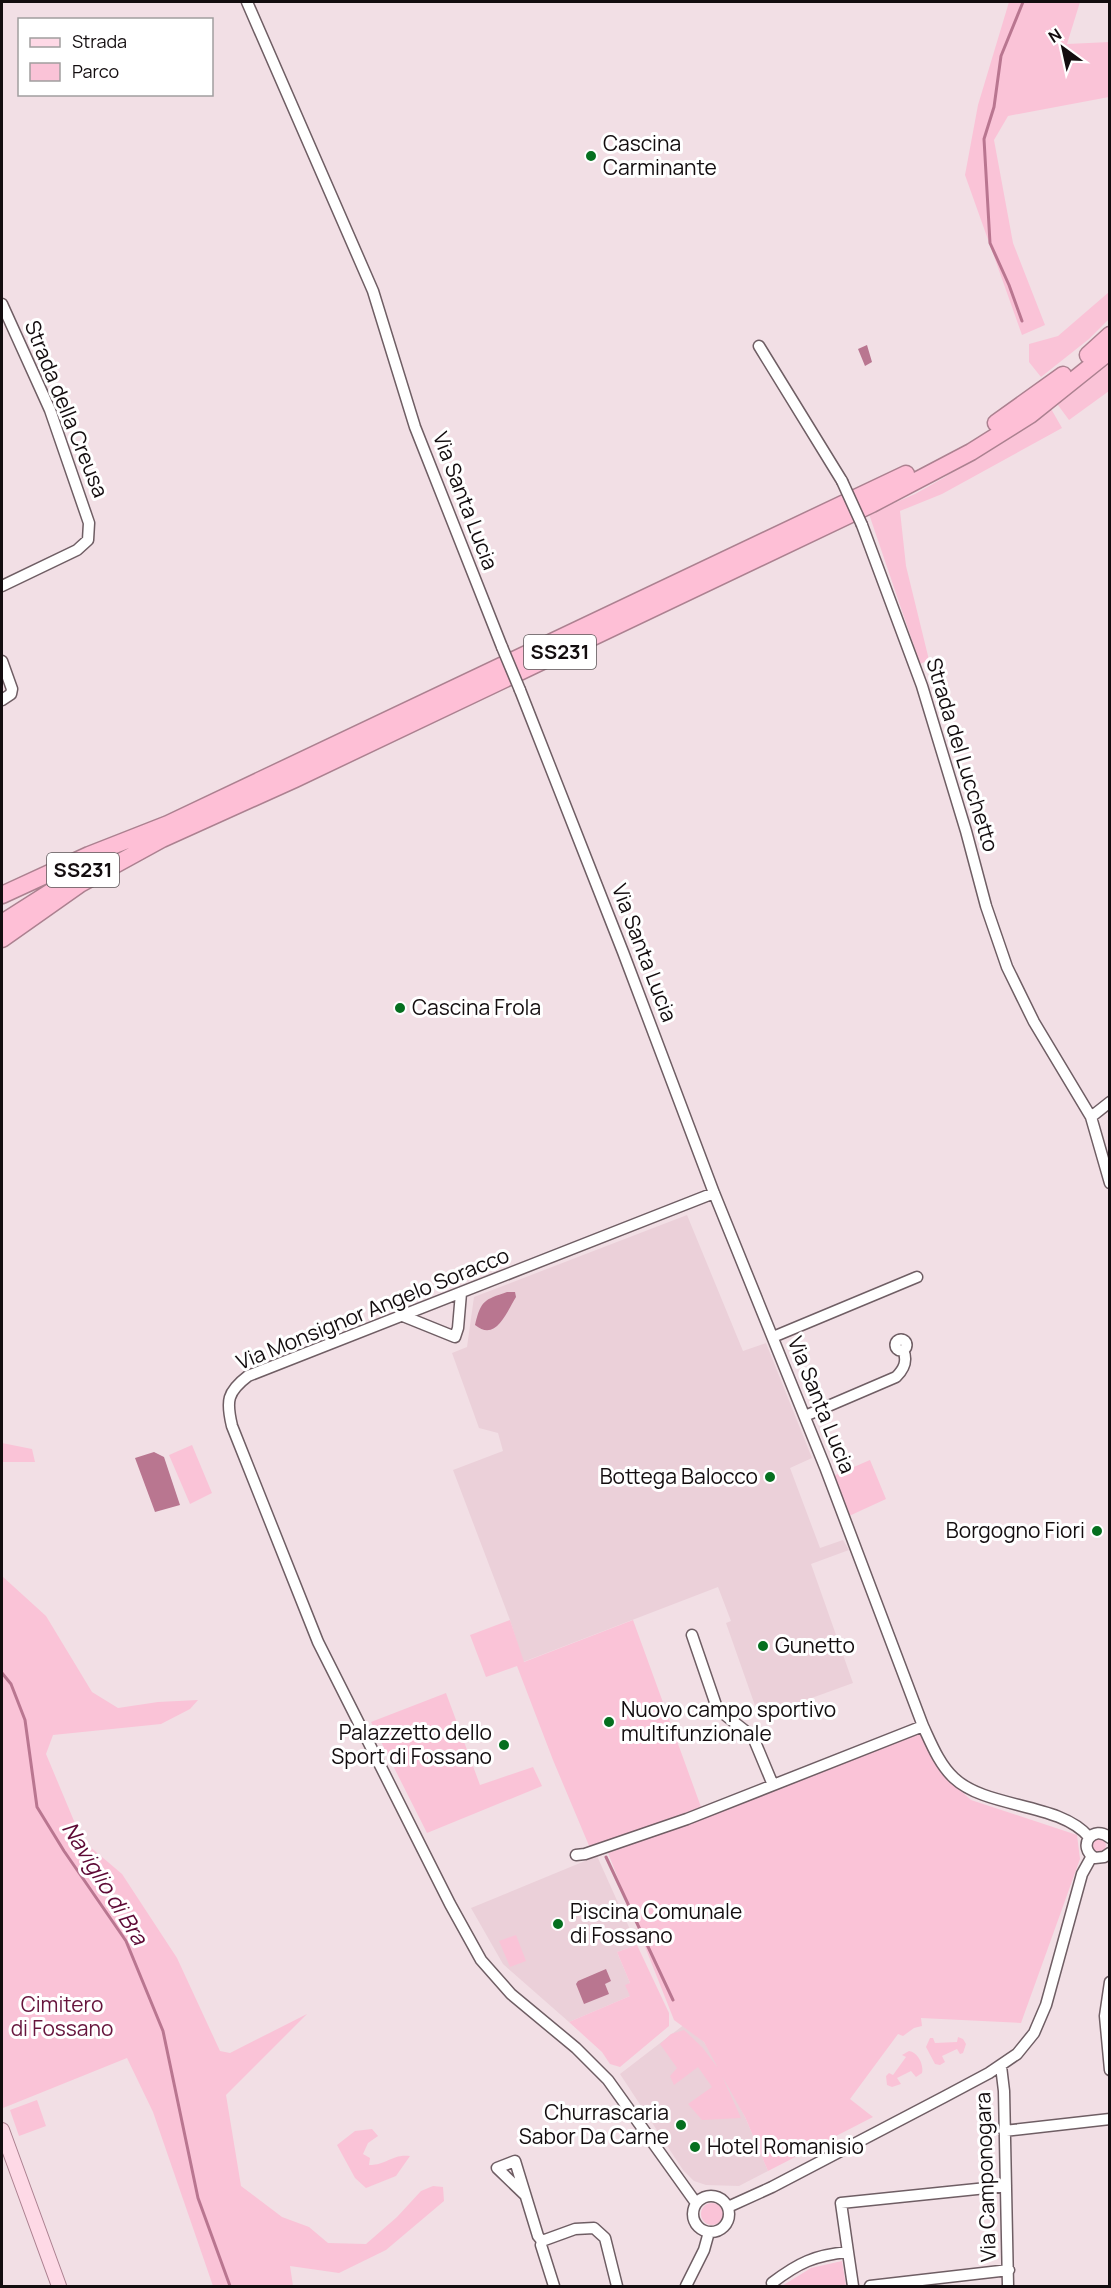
<svg xmlns="http://www.w3.org/2000/svg" width="1111" height="2288" font-family="Manrope,sans-serif">
<rect width="100%" height="100%" fill="#f2dfe5"/>
<!-- built -->
<path fill="#ebd0d9" d="M 687,1215 L 743,1351 L 766,1343 L 812,1458 L 790,1468 L 820,1548 L 843,1540 L 849,1550 L 811,1564 L 853,1683 L 759,1717 L 726,1623 L 731,1621 L 718,1587 L 523,1662 L 510,1620 L 453,1470 L 503,1451 L 498,1433 L 479,1428 L 452,1353 L 467,1347 L 474,1297 Z
M 597,1856 L 637,1945 L 617,1952 L 630,1983 L 630,1996 L 569,2022 L 503,1964 L 471,1908 Z
M 685,2024 L 704,2042 L 719,2066 L 745,2117 L 768,2171 L 739,2186 L 706,2185 L 694,2181 L 683,2170 L 620,2074 Z"/>
<!-- green -->
<path fill="#fac3d7" d="M 1009,2 L 1080,2 L 1067,44 L 1110,42 L 1109,97 L 1008,116 L 994,140 L 1013,243 L 1045,325 L 1022,335 L 965,175 L 978,105 Z
M 1109,292 L 1109,319 L 1089,339 L 1041,377 L 1029,362 L 1029,344 L 1058,336 Z
M 1109,356 L 1109,391 L 1069,420 L 1055,401 Z
M 1050,407 L 1062,428 L 942,494 L 900,511 L 906,566 L 929,660 L 920,664 L 869,514 L 915,494 L 945,477 Z
M 2,1443 L 32,1449 L 35,1462 L 2,1462 Z
M 192,1445 L 212,1493 L 190,1504 L 169,1455 Z
M 870,1460 L 886,1499 L 849,1516 L 833,1476 Z
M 2,1576 L 46,1616 L 92,1692 L 118,1708 L 158,1702 L 198,1700 L 190,1709 L 161,1724 L 53,1735 L 46,1754 L 82,1840 L 122,1874 L 177,1958 L 220,2051 L 230,2053 L 307,2014 L 226,2095 L 241,2186 L 282,2217 L 309,2227 L 328,2243 L 366,2244 L 397,2217 L 421,2191 L 433,2186 L 443,2187 L 444,2201 L 386,2250 L 339,2273 L 290,2266 L 293,2286 L 213,2286 L 153,2112 L 127,2058 L 3,2108 Z
M 510,1620 L 524,1662 L 633,1620 L 701,1807 L 590,1848 L 553,1760 L 517,1666 L 486,1677 L 470,1635 Z
M 446,1693 L 480,1785 L 533,1767 L 542,1786 L 427,1833 L 371,1722 Z
M 920,1732 L 942,1774 L 971,1800 L 1077,1835 L 1080,1859 L 1021,2023 L 921,2018 L 922,2026 L 914,2028 L 903,2036 L 898,2034 L 850,2099 L 873,2117 L 768,2171 L 745,2117 L 722,2076 L 741,2118 L 702,2120 L 688,2104 L 712,2087 L 698,2067 L 674,2085 L 670,2076 L 677,2068 L 660,2044 L 671,2034 L 684,2030 L 702,2047 L 718,2068 L 704,2042 L 674,2020 L 608,1853 L 627,1846 L 626,1844 Z
M1092 1845a7 7 0 1 1 14 0a7 7 0 1 1-14 0Z
M 516,1935 L 526,1961 L 510,1967 L 499,1941 Z
M 637,1945 L 669,2013 L 669,2026 L 620,2067 L 610,2064 L 602,2052 L 569,2022 L 630,1996 L 625,1985 L 630,1983 L 617,1952 Z
M 958,2037 L 963,2039 L 966,2044 L 963,2053 L 960,2054 L 957,2049 L 942,2056 L 945,2062 L 940,2065 L 935,2064 L 926,2047 L 930,2038 L 933,2038 L 935,2043 L 957,2042 Z
M 909,2051 C 918,2052 924,2065 922,2073 L 916,2077 L 911,2071 L 897,2078 L 901,2084 L 892,2087 L 887,2085 L 886,2076 L 889,2073 L 893,2075 L 906,2057 L 902,2055 Z
M 37,2100 L 46,2126 L 19,2136 L 10,2110 Z
M 372,2129 L 378,2136 L 368,2143 L 363,2154 L 370,2158 L 369,2165 C 388,2165 391,2154 410,2156 L 396,2176 L 366,2188 L 355,2178 L 337,2145 L 355,2131 Z
M701 2214a11 11 0 1 1 22 0a11 11 0 1 1-22 0Z
M 842,2261 L 846,2286 L 782,2286 L 811,2268 Z"/>
<!-- water -->
<path fill="#b97690" d="M 867,345 L 872,362 L 865,366 L 858,349 Z
M 507,1292 L 515,1292 L 516,1297 C 506,1313 496,1342 475,1325 C 481,1300 484,1300 507,1292 Z
M 154,1452 L 164,1457 L 180,1505 L 155,1512 L 135,1458 Z
M 606,1969 L 611,1981 L 605,1984 L 609,1994 L 584,2004 L 576,1984 L 578,1981 Z"/>
<g fill="none" stroke-linecap="round" stroke-linejoin="round">
<!-- stream -->
<path stroke="#b97690" stroke-width="3" d="M 1022,321 L 1009,285 L 990,243 L 984,139 L 994,107 L 1001,56 L 1023,2
M 2,1673 L 11,1684 L 25,1720 L 37,1807 L 64,1851 L 126,1941 L 163,2031 L 198,2198 L 230,2286
M 606,1857 L 673,2000"/>
<defs>
<path id="minor" d="M 247,2 L 373,291 L 415,427 L 502,647
M 2,304 L 50,410 L 89,523 L 88,540 L 77,550 L 2,586
M 759,346 L 842,481
M 862,525 L 922,686 L 966,831 L 986,906 L 1007,967 L 1034,1022 L 1091,1117 L 1110,1183
M 2,661 L 12,689 L 11,694 L 2,700
M 520,690 L 623,952 L 714,1193 L 825,1467 L 923,1726 C 931,1743 939,1764 954,1778 C 987,1809 1059,1802 1089,1837
M 1091,1117 L 1110,1102
M 403,1316 L 455,1337 L 458,1328 L 461,1293
M 773,1337 L 917,1277
M895.5 1345a5.5 5.5 0 1 1 11 0a5.5 5.5 0 1 1-11 0Z
M 805,1416 L 896,1377 C 904,1369 908,1361 903,1350
M 692,1635 L 716,1705 L 720,1711 L 753,1737 L 773,1785
M 1110,1838 C 1093,1823 1076,1847 1095,1858 L 1104,1857 L 1110,1853
M 576,1855 L 585,1854 L 687,1819 L 923,1726
M 1110,1982 L 1105,2016 L 1110,2070
M 1001,2066 L 1004,2091 L 1008,2286
M 1004,2131 L 1110,2119
M 525,2195 L 497,2168 L 515,2161 L 538,2236 L 542,2241 L 541,2245 L 554,2286
M693 2214a18 18 0 1 1 36 0a18 18 0 1 1-36 0Z
M 696,2203 L 608,2080 L 576,2048 L 511,1994 L 481,1960 L 450,1904 L 318,1642 L 232,1426 C 226,1401 227,1392 248,1376 L 714,1193
M 728,2207 L 772,2187 L 944,2097 L 989,2073 L 1017,2054 L 1034,2033 L 1046,2005 L 1082,1874 L 1092,1856
M 542,2241 L 575,2229 L 594,2228 L 605,2238 L 617,2286
M 848,2252 L 841,2203 L 1006,2186
M 772,2283 C 798,2263 815,2255 848,2252 L 853,2286
M 686,2286 L 704,2250 L 709,2232
M 870,2286 L 1009,2270"/>
<path id="major" d="M 2,2130 L 59,2286"/>
<path id="highway" d="M 1088,355 L 1110,335
M 996,423 L 1063,375
M 168,824 L 906,474
M 2,895 L 89,855 L 168,824
M 2,923 L 90,867
M 2,939 L 80,884 L 162,839 L 295,779 L 872,504 L 971,452 L 1030,415 L 1110,351"/>
</defs>
<!-- minor casing -->
<use href="#minor" stroke="#6f5e64" stroke-width="13"/>
<!-- major casing -->
<use href="#major" stroke="#ac8190" stroke-width="16"/>
<!-- highway casing -->
<use href="#highway" stroke="#ac8190" stroke-width="19"/>
<!-- minor -->
<use href="#minor" stroke="#fff" stroke-width="10"/>
<!-- major -->
<use href="#major" stroke="#fed9e6" stroke-width="14"/>
<!-- highway -->
<use href="#highway" stroke="#febfd6" stroke-width="16"/>
<defs>
<path id="minor-bridge" d="M 842,481 L 862,525
M 502,647 L 520,690"/>
</defs>
<!-- minor-bridge casing -->
<use href="#minor-bridge" stroke="#6f5e64" stroke-width="13" stroke-linecap="butt"/>
<!-- minor-bridge -->
<use href="#minor-bridge" stroke="#fff" stroke-width="10"/>
</g>
<!-- markers -->
<g fill="#056f1f" stroke="#fff" stroke-width="2">
<circle cx="591" cy="156" r="6"/>
<circle cx="400" cy="1008" r="6"/>
<circle cx="770" cy="1477" r="6"/>
<circle cx="1097" cy="1531" r="6"/>
<circle cx="763" cy="1646" r="6"/>
<circle cx="609" cy="1722" r="6"/>
<circle cx="504" cy="1745" r="6"/>
<circle cx="558" cy="1924" r="6"/>
<circle cx="681" cy="2125" r="6"/>
<circle cx="695" cy="2147" r="6"/>
</g>
<g text-anchor="middle" stroke-width="6" stroke-linejoin="round" paint-order="stroke">
<!-- shield labels -->
<g fill="#fff" stroke="#5a5657" stroke-width="1.5">
<rect x="524" y="635" width="72" height="34" rx="4.5"/>
<rect x="47" y="853" width="72" height="34" rx="4.5"/>
</g>
<g font-size="20" font-weight="bold" fill="#130d0f">
<text x="560" y="659">SS231</text>
<text x="83" y="877">SS231</text>
</g>
<!-- poi labels -->
<g font-size="21" fill="#130d0f" stroke="#fff" text-anchor="start">
<text x="603" y="151">Cascina<tspan x="603" dy="24">Carminante</tspan></text>
<text x="412" y="1015">Cascina Frola</text>
<text x="758" y="1484" text-anchor="end">Bottega Balocco</text>
<text x="1085" y="1538" text-anchor="end">Borgogno Fiori</text>
<text x="775" y="1653">Gunetto</text>
<text x="621" y="1717">Nuovo campo sportivo<tspan x="621" dy="24">multifunzionale</tspan></text>
<text x="492" y="1740" text-anchor="end">Palazzetto dello<tspan x="492" dy="24">Sport di Fossano</tspan></text>
<text x="570" y="1919">Piscina Comunale<tspan x="570" dy="24">di Fossano</tspan></text>
<text x="669" y="2120" text-anchor="end">Churrascaria<tspan x="669" dy="24">Sabor Da Carne</tspan></text>
<text x="707" y="2154">Hotel Romanisio</text>
</g>
<!-- street labels -->
<g font-size="21" fill="#130d0f" stroke="#fff">
<text transform="translate(66 409) rotate(68)" y="7">Strada della Creusa</text>
<text transform="translate(465 501) rotate(69)" y="7">Via Santa Lucia</text>
<text transform="translate(962 755) rotate(73)" y="7">Strada del Lucchetto</text>
<text transform="translate(644 953) rotate(69)" y="7">Via Santa Lucia</text>
<text transform="translate(373 1309) rotate(-22)" y="7">Via Monsignor Angelo Soracco</text>
<text transform="translate(821 1405) rotate(68)" y="7">Via Santa Lucia</text>
<text transform="translate(986 2177) rotate(-92)" y="7">Via Camponogara</text>
</g>
<!-- park labels -->
<g font-size="21" fill="#67153d" stroke="#fff">
<text x="62" y="2012">Cimitero<tspan x="62" dy="24">di Fossano</tspan></text>
</g>
<!-- water labels -->
<g font-size="22" font-style="italic" fill="#5d0935" stroke="#fff">
<text transform="translate(105 1883) rotate(58)" y="8">Naviglio di Bra</text>
</g>
</g>
<!-- border -->
<rect width="1111" height="2288" fill="none" stroke="#130d0f" stroke-width="6"/>
<!-- legend -->
<rect x="18" y="18" width="195" height="78" fill="#ffffff" stroke="#a19e9f" stroke-width="1.5"/>
<rect x="30" y="38" width="30" height="9" fill="#fed9e6" stroke="#a19e9f" stroke-width="1.5"/>
<text x="72" y="48" font-size="18" fill="#130d0f">Strada</text>
<rect x="30" y="63" width="30" height="18" fill="#fac3d7" stroke="#a19e9f" stroke-width="1.5"/>
<text x="72" y="78" font-size="18" fill="#130d0f">Parco</text>
<!-- north arrow -->
<g transform="translate(1063 48) rotate(327)" stroke="#ffffff" stroke-width="4.5" paint-order="stroke">
<path d="M0-4.5L10 22L0 15L-10 22Z" fill="#130d0f"/>
<text y="-9" font-size="16" font-weight="bold" text-anchor="middle" fill="#130d0f">N</text>
</g>
</svg>
